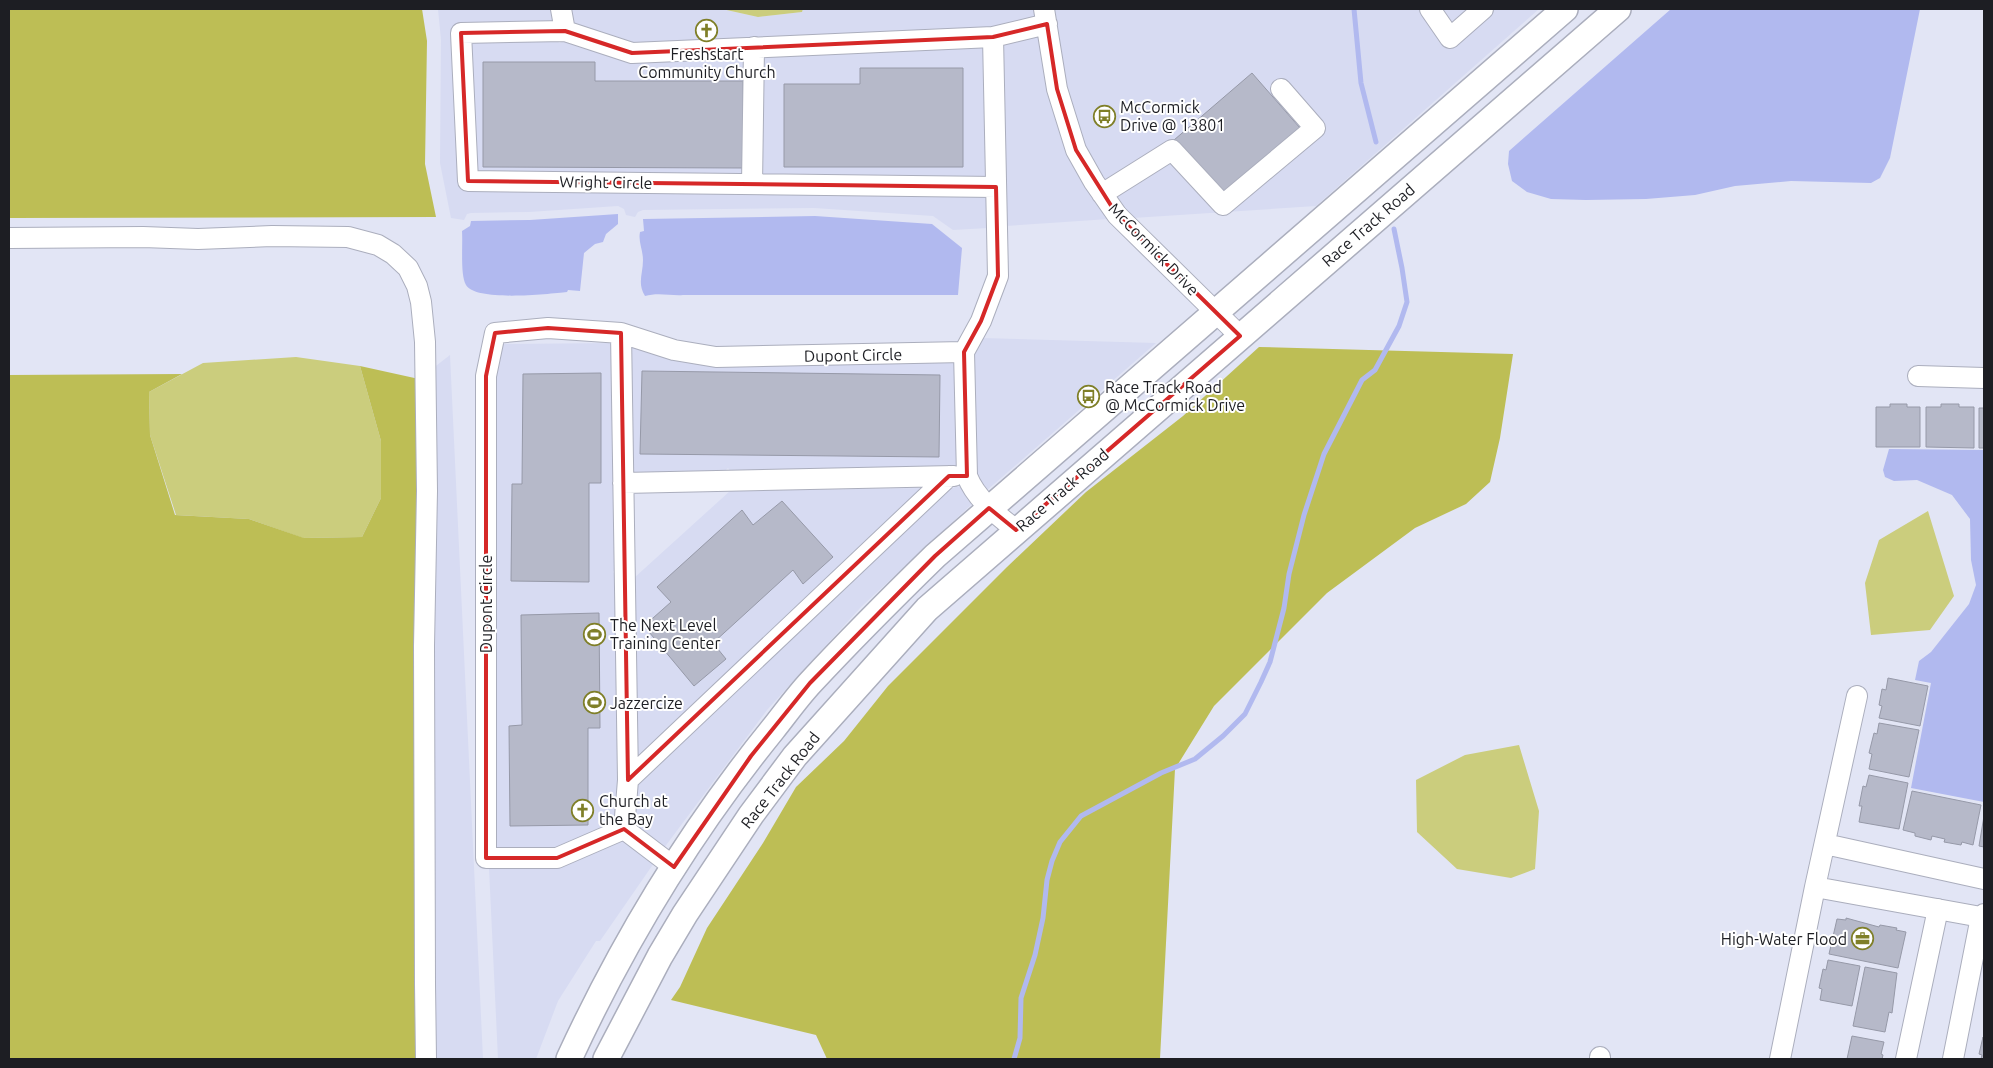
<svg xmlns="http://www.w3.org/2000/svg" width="1993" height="1068" font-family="Ubuntu,sans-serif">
<rect width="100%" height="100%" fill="#e2e5f5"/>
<!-- built -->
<path fill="#d7dbf2" d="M 438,9 L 552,9 L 554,22 L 461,24 L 459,181 L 988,196 L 988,228 L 953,230 L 933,216 L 814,208 L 643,210 L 638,212 L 635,217 L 626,215 L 624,209 L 618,206 L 529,212 L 471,213 L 467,214 L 464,220 L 451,218 L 440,163 L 441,40 Z
M 569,9 L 722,9 L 758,17 L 802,12 L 803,9 L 1035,9 L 1037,16 L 992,27 L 633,43 L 574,24 Z
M 1053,9 L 1539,9 L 1316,206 L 1133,218 L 1123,208 L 1101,177 L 1084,146 L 1066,86 Z
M 1040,35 L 1109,219 L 1005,226 L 1002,44 Z
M 558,41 L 559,43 L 565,41 L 632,63 L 985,47 L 987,177 L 476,171 L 470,43 Z
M 982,338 L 1156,343 L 986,491 L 975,474 L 973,355 Z
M 613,343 L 616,568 L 613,572 L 617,577 L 620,780 L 616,822 L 555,848 L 495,848 L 494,377 L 502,344 Z
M 630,346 L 672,360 L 716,367 L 956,362 L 958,467 L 731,472 L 728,468 L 724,472 L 631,473 Z
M 450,355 L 483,1059 L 428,1059 L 419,379 Z
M 961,486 L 965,494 L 973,503 L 861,607 L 767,710 L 664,848 L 633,824 L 637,785 L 952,488 Z
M 925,488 L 636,760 L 634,578 L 730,491 Z
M 623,840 L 654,863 L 600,941 L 596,941 L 558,1001 L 536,1059 L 498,1059 L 489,868 Z"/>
<!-- green -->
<path fill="#cbcd7d" d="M 722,9 L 803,9 L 802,12 L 758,17 Z
M 296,357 L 360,366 L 381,441 L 381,498 L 362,537 L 303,538 L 249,519 L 176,515 L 150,435 L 149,392 L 203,363 Z
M 1928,511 L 1954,596 L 1930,630 L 1871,635 L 1865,583 L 1879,540 Z
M 1519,745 L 1539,811 L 1535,869 L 1511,878 L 1457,869 L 1417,832 L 1416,780 L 1465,755 Z"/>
<!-- forest -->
<path fill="#bdbe55" d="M 9,9 L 422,9 L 427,41 L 425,164 L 436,217 L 9,218 Z
M 1259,347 L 1513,354 L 1500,438 L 1490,482 L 1466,504 L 1415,528 L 1327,593 L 1214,706 L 1175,769 L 1160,1059 L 827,1059 L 816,1035 L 671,1000 L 680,987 L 707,928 L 763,843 L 796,787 L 844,741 L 888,686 L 1007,567 L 1086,492 L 1183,416 Z
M 360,366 L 419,379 L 428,1059 L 9,1059 L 9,375 L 182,374 L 149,392 L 150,435 L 175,515 L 249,519 L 304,538 L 362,537 L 381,498 L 381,441 Z"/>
<!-- water -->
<path fill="#b1b9ef" d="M 1671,9 L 1920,9 L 1890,158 L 1880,178 L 1871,183 L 1791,181 L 1735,186 L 1695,195 L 1646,199 L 1586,200 L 1551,199 L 1527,192 L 1512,181 L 1508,164 L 1509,151 Z
M 618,214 L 618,224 L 606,234 L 603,242 L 595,244 L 584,253 L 580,291 L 568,290 L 567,292 C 548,294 476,302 466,285 C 460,275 463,244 462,231 L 470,226 L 471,221 L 530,220 Z
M 815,216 L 932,224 L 962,248 L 958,295 L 683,295 C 671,296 658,292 645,296 C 637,283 643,274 643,260 C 643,250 638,242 640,232 L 644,231 L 643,219 Z
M 1889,449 L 1984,450 L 1984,802 L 1911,788 L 1931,683 L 1915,680 L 1919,661 L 1931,652 L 1969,604 L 1976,585 L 1971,560 L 1970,519 L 1952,495 L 1917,480 L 1894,481 L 1885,477 L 1883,470 Z"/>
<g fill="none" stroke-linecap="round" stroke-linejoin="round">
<!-- stream -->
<path stroke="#b1b9ef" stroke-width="5" d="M 1354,9 L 1361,83 L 1376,142
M 1014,1059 L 1020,1038 L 1021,998 L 1035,955 L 1043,918 L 1047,880 L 1052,861 L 1060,842 L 1081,816 L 1161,773 L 1195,759 L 1223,736 L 1245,714 L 1261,682 L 1270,662 L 1284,608 L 1289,574 L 1304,515 L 1324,454 L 1362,380 L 1375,370 L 1399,326 L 1407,302 L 1402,268 L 1394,229"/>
</g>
<!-- building -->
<path fill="#b6b9c9" stroke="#9699a8" d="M 483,62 L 595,62 L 595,81 L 743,81 L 744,168 L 483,167 Z
M 860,68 L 963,68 L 963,167 L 784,167 L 784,84 L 860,84 Z
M 1252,73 L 1300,128 L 1220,196 L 1174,140 Z
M 642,371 L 940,375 L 939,457 L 640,454 Z
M 601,373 L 601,483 L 589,483 L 589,582 L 511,581 L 512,484 L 522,484 L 523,374 Z
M 1890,404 L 1907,404 L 1907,407 L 1920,407 L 1920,447 L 1876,447 L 1876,407 L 1890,407 Z
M 1941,404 L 1959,404 L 1959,407 L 1974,407 L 1974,448 L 1926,447 L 1926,407 L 1941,407 Z
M 1979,408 L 1984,408 L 1984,448 L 1979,448 Z
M 782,501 L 833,557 L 803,584 L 793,570 L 713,643 L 726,659 L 694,686 L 644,626 L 671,602 L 657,587 L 742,510 L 753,525 Z
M 599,613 L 600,728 L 588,728 L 588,825 L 510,826 L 509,726 L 522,725 L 521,615 Z
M 1888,678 L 1928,686 L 1920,726 L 1879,718 L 1882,706 L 1879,705 L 1882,689 L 1886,690 Z
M 1879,723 L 1919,730 L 1909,777 L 1869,769 L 1872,754 L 1869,753 L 1874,733 L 1877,734 Z
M 1869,775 L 1908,783 L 1899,829 L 1859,822 L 1862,806 L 1859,806 L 1863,786 L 1866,787 Z
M 1912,791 L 1981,805 L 1973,845 L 1962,842 L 1961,845 L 1944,842 L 1945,839 L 1932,836 L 1931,840 L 1915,836 L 1915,833 L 1903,830 Z
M 1984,816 L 1984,847 L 1979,846 Z
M 1846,918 L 1879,927 L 1880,925 L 1897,928 L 1896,930 L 1906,932 L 1898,968 L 1829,954 L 1837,919 L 1846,920 Z
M 1828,960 L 1860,966 L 1852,1006 L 1820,1000 L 1822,989 L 1819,988 L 1823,969 L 1826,970 Z
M 1865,967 L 1897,973 L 1892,1013 L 1889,1012 L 1885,1032 L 1853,1026 Z
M 1852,1036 L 1884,1042 L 1881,1054 L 1883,1055 L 1882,1059 L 1847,1059 Z
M 1983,1037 L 1984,1059 L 1981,1059 L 1982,1055 L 1979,1054 Z"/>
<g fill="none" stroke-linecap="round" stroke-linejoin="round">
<defs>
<path id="minor" d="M 561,9 L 565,31
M 1044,9 L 1057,89 L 1076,150 L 1094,182 L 1117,215 L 1240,336
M 1430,9 L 1450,38 L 1483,9
M 752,184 L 754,47
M 996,187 L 468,181 L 461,33 L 565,31 L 632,53 L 993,37 L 1047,24
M 1102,194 L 1172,150 L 1223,205 L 1315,128 L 1281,89
M 9,238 L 143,237 L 198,239 L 272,236 L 348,237 L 378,245 L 393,254 L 408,268 L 417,286 L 421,302 L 425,342 L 427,491 L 424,646 L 425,984 L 426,1059
M 621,333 L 628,780 L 624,829
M 964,352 L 981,321 L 998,276 L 993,37
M 1918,376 L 1984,378
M 623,483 L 954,476
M 628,780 L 949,476
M 1825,844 L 1984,879
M 674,867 L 624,829 L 557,858 L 486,858 L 486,376 L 495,333 L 548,328 L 621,333 L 674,350 L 716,357 L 964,352 L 967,476 C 976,499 997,515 1016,530
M 1815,887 L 1857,696
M 1600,1059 L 1600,1057
M 1780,1059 L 1815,887 L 1981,917
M 1906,1059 L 1938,909
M 1953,1059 L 1981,917 L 1984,914"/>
<path id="major" d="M 569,1059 C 623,942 691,830 773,729 C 785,714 797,697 811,682 C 851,639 893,597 935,556 L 1565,9
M 606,1059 L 660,956 L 685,914 L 751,815 L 795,756 L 927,609 L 1618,9"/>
</defs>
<!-- minor casing -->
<use href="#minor" stroke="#abaebd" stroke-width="22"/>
<!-- major casing -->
<use href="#major" stroke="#abaebd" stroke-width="28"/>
<!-- minor -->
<use href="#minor" stroke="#fff" stroke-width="20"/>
<!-- major -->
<use href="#major" stroke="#fff" stroke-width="25"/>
</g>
<!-- marked area -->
<path fill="none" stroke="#d62828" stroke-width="4" stroke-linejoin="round" d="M 1047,24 L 1057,89 L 1076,150 L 1117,215 L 1240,336 L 1016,530 L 989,508 L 935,556 L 810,683 L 751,756 L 674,867 L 624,829 L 557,858 L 486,858 L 486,376 L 495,333 L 548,328 L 621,333 L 628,780 L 949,476 L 967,476 L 964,352 L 981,321 L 998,276 L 996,187 L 468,181 L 461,33 L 565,31 L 632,53 L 993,37 Z"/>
<!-- icons -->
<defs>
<symbol id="church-ring" viewBox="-11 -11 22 22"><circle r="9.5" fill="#fff" stroke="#7f7f28" stroke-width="1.5"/><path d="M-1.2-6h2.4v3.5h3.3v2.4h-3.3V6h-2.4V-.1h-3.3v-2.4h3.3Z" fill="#7f7f28"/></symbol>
<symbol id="bus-ring" viewBox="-11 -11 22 22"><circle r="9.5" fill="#fff" stroke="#7f7f28" stroke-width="1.5"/><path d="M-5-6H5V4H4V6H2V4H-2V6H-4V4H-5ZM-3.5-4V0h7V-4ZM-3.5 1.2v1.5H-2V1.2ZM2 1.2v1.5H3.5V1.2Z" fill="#7f7f28"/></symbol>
<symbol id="stadium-ring" viewBox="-11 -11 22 22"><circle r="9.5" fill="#fff" stroke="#7f7f28" stroke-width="1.5"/><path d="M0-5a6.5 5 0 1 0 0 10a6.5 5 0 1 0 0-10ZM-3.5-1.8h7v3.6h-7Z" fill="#7f7f28"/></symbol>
<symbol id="office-ring" viewBox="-11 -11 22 22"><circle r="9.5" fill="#fff" stroke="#7f7f28" stroke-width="1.5"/><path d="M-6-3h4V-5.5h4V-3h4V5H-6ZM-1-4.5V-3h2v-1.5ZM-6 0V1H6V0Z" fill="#7f7f28"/></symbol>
</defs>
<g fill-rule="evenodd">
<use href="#church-ring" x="694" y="18" width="25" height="25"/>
<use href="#bus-ring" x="1092" y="104" width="25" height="25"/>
<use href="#bus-ring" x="1076" y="384" width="25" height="25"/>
<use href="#stadium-ring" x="582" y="622" width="25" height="25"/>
<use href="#stadium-ring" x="582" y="690" width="25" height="25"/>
<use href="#church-ring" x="570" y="798" width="25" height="25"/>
<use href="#office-ring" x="1850" y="926" width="25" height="25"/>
</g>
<g text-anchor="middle" stroke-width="4" stroke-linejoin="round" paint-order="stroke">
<!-- poi labels -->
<g font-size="16" fill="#1d1e23" stroke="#fff" text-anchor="start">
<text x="707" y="60" text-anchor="middle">Freshstart<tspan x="707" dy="18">Community Church</tspan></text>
<text x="1120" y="113">McCormick<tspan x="1120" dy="18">Drive @ 13801</tspan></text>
<text x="1105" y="393">Race Track Road<tspan x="1105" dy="18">@ McCormick Drive</tspan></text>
<text x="610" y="631">The Next Level<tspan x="610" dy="18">Training Center</tspan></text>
<text x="610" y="709">Jazzercize</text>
<text x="599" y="807">Church at<tspan x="599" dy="18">the Bay</tspan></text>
<text x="1847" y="945" text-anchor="end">High-Water Flood</text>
</g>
<!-- street labels -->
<g font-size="16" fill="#1d1e23" stroke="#fff">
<text transform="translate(606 182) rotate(1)" y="6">Wright Circle</text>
<text transform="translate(1368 225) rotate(-41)" y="6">Race Track Road</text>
<text transform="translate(1154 249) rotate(46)" y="6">McCormick Drive</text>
<text transform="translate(853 355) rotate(-1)" y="6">Dupont Circle</text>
<text transform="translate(1062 490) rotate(-41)" y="6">Race Track Road</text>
<text transform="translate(486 604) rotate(-90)" y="6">Dupont Circle</text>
<text transform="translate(780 780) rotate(-52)" y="6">Race Track Road</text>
</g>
</g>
<!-- border -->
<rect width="1993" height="1068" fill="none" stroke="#1d1e23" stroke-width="20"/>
</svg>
